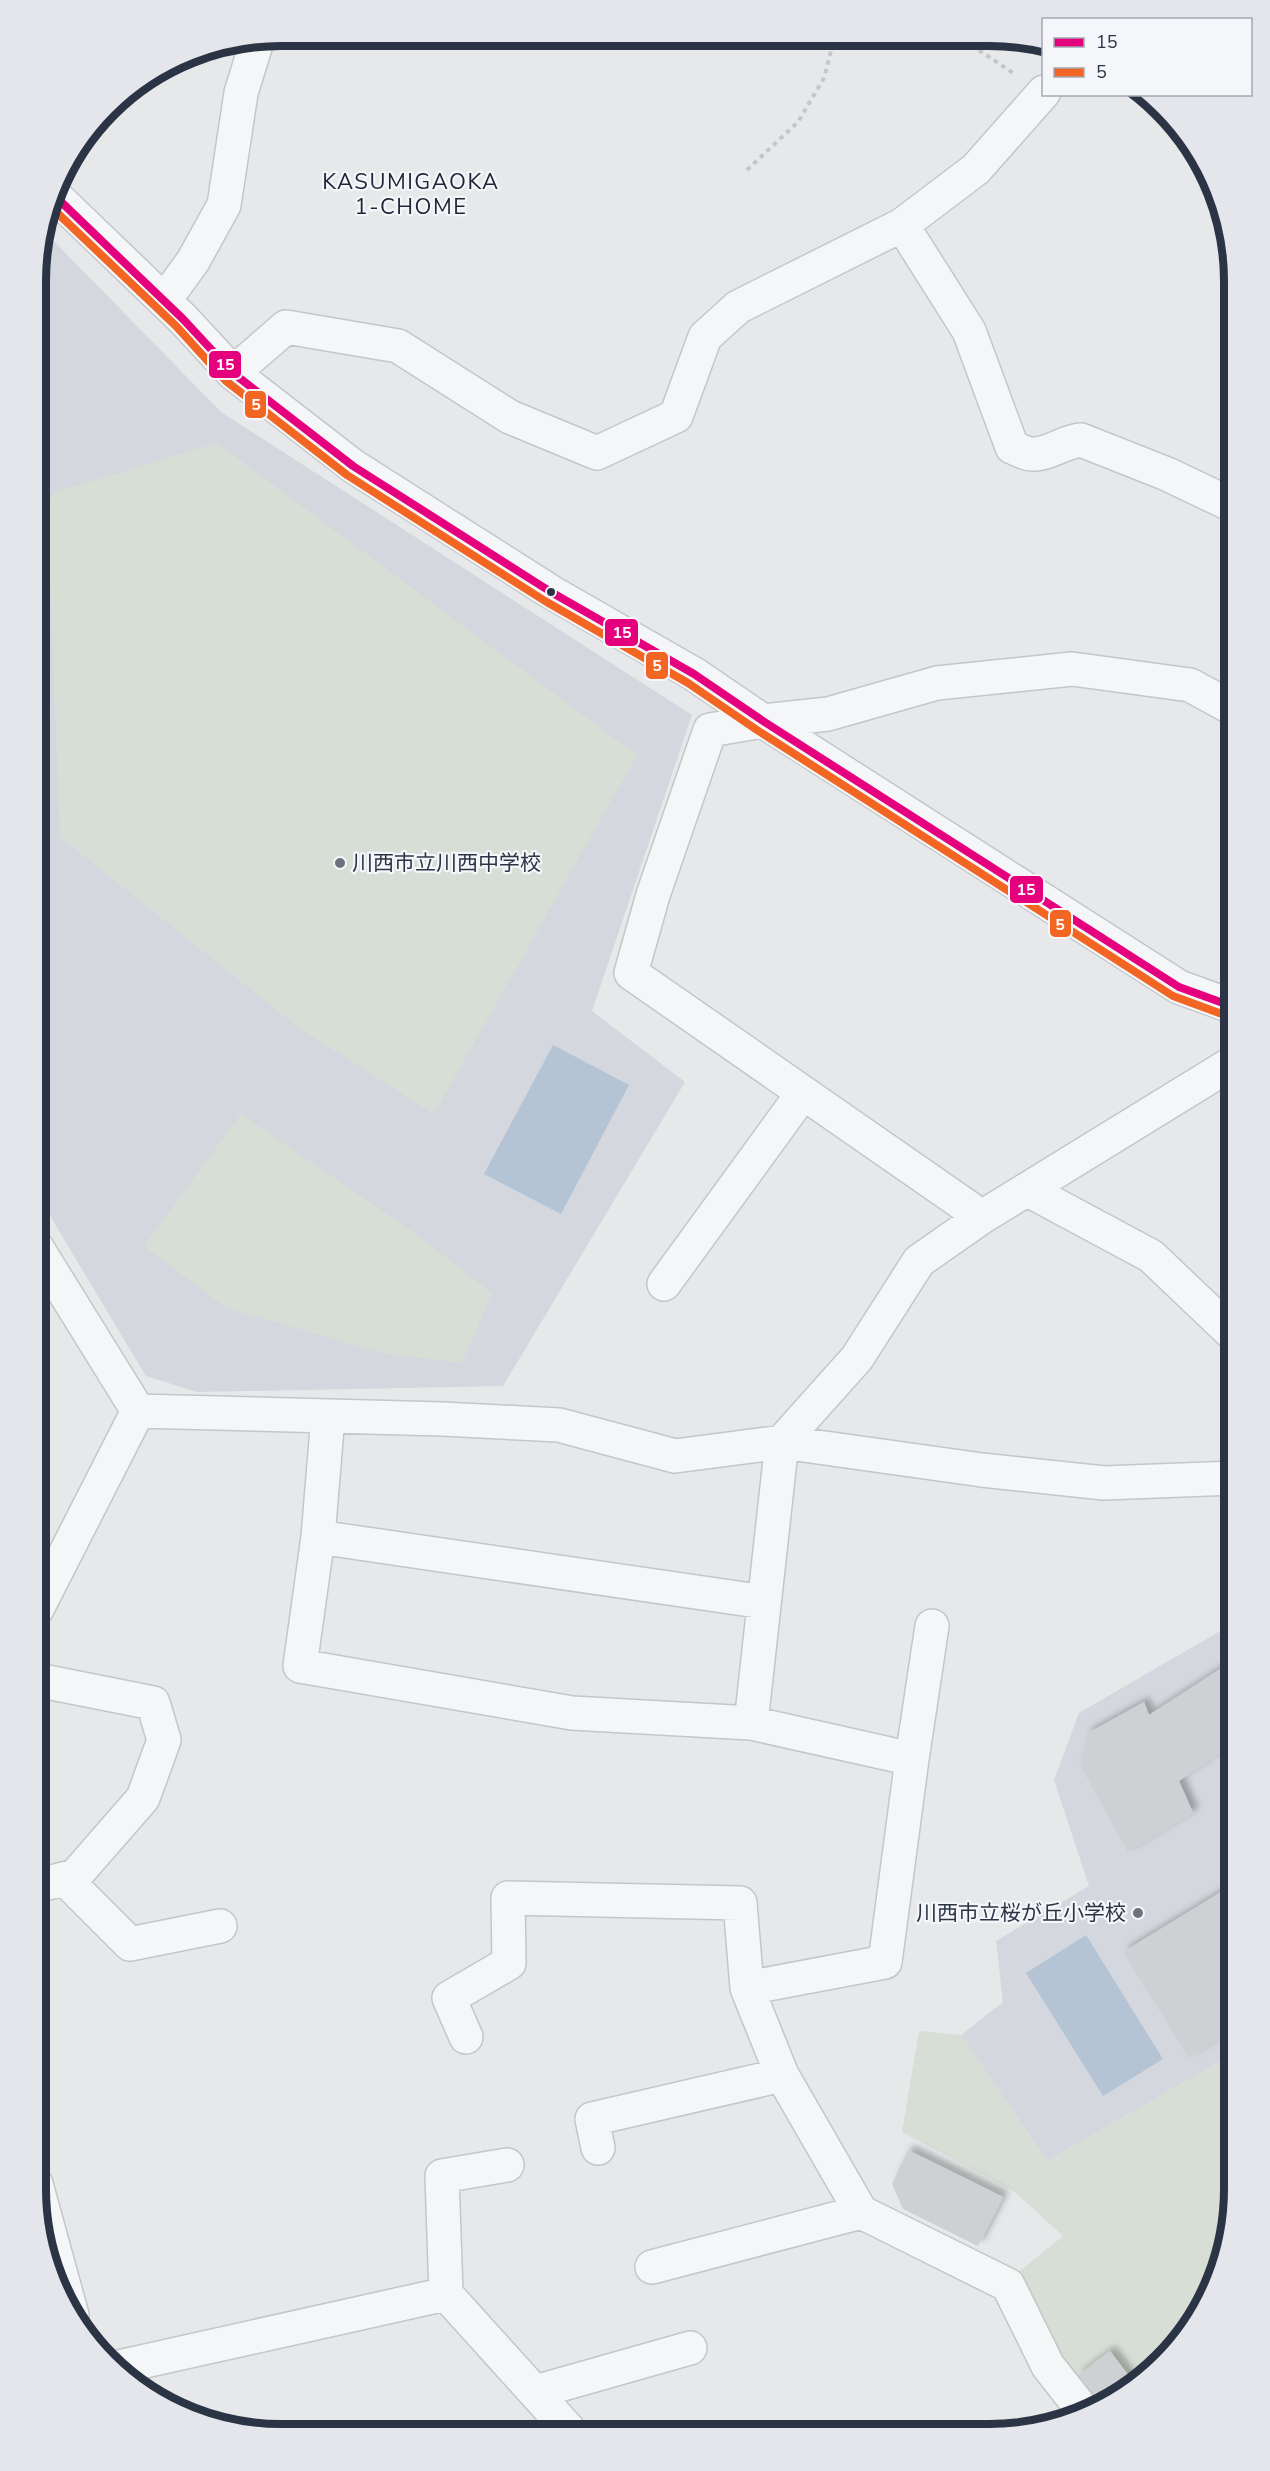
<svg xmlns="http://www.w3.org/2000/svg" width="1270" height="2471" font-family="'Nunito Sans','Noto Sans JP',sans-serif">
<defs>
<filter id="shadow"><feDropShadow dx="5.5" dy="-5.5" stdDeviation="3" flood-color="#0004"/></filter>
</defs>
<rect width="100%" height="100%" fill="#e6e8ea"/>
<!-- built -->
<path fill="#d4d7dd" d="M 44,231 L 221,412 L 692,715 L 592,1011 L 685,1082 L 503,1386 L 197,1392 L 146,1376 L 37,1194 L 38,250 Z
M 1234,1623 L 1233,2054 L 1047,2161 L 961,2035 L 1003,2002 L 996,1941 L 1089,1886 L 1054,1780 L 1079,1713 Z"/>
<!-- green -->
<path fill="#d6ded6" d="M 217,443 L 637,755 L 434,1114 L 299,1028 L 60,837 L 47,505 L 55,492 Z
M 241,1114 L 413,1232 L 492,1293 L 462,1363 L 385,1354 L 227,1308 L 144,1246 Z
M 919,2031 L 961,2035 L 1047,2161 L 1233,2054 L 1233,2206 L 1215,2283 L 1183,2339 L 1125,2393 L 1094,2409 L 1011,2278 L 1063,2236 L 1015,2192 L 902,2132 Z"/>
<!-- water -->
<path fill="#b4c4d5" d="M 553,1045 L 629,1085 L 561,1214 L 484,1174 Z
M 1086,1935 L 1163,2059 L 1103,2096 L 1026,1973 Z"/>
<!-- building -->
<path fill="#ced0d3" filter="url(#shadow)" d="M 1234,1660 L 1234,1744 L 1179,1781 L 1193,1813 L 1128,1852 L 1080,1765 L 1088,1733 L 1144,1702 L 1149,1715 Z
M 1234,1884 L 1233,2030 L 1189,2058 L 1123,1952 Z
M 908,2150 L 1003,2197 L 978,2246 L 903,2209 L 892,2184 Z
M 1110,2351 L 1135,2384 L 1125,2393 L 1100,2406 L 1077,2376 Z"/>
<g fill="none" stroke-linecap="round" stroke-linejoin="round">
<defs>
<path id="minor" d="M 55,196 L 183,319 L 233,373 L 353,466 L 551,592 L 694,674 L 763,721 L 1179,987 L 1234,1007
M 902,225 L 969,331 L 1012,447 C 1019,450 1028,455 1035,454 C 1052,453 1063,442 1081,440 L 1167,474 L 1234,506
M 164,301 L 193,261 L 224,205 L 241,93 L 257,41
M 233,373 L 286,327 L 398,346 L 510,417 L 597,453 L 676,416 L 705,337 L 738,307 L 902,225 L 976,169 L 1044,92
M 1028,1190 L 1151,1256 L 1234,1335
M 982,1217 L 631,973 L 653,895 L 710,730 L 763,721 L 828,714 L 937,683 L 1072,669 L 1190,685 L 1234,709
M 37,1248 L 138,1411 L 443,1419 L 559,1425 L 675,1456 L 782,1442 L 857,1358 L 919,1261 L 982,1217 L 1234,1062
M 664,1284 L 803,1093
M 328,1416 L 318,1537 L 300,1666 L 572,1713 L 751,1723 L 912,1759 L 885,1962 L 747,1988 L 782,2075 L 861,2212 L 1008,2285 L 1048,2366 L 1085,2413
M 318,1537 L 764,1602
M 37,1609 L 138,1411
M 751,1723 L 782,1442 L 982,1470 L 1104,1483 L 1234,1478
M 912,1759 L 932,1626
M 65,1879 L 130,1944 L 220,1926
M 36,1886 L 75,1876 L 143,1798 L 164,1740 L 153,1703 L 37,1680
M 466,2037 L 449,1998 L 509,1963 L 508,1898 L 740,1903 L 747,1988
M 598,2148 L 592,2119 L 782,2075
M 36,2184 L 72,2315
M 652,2267 L 861,2212
M 446,2294 L 442,2176 L 507,2165
M 114,2368 L 446,2294 L 568,2429
M 535,2392 L 690,2348"/>
</defs>
<!-- minor casing -->
<use href="#minor" stroke="#c4c6c8" stroke-width="36"/>
<!-- path -->
<path stroke="#c5c6ca" stroke-width="4" stroke-dasharray="4.5 4.5" stroke-linecap="butt" d="M 964,40 L 1013,73
M 747,170 L 798,122 L 824,78 L 834,39"/>
<!-- minor -->
<use href="#minor" stroke="#f5f6f7" stroke-width="33"/>
<defs>
<path id="bus-1" d="M 55,196 L 183,319 L 233,373 L 353,466 L 551,592 L 694,674 L 763,721 L 1179,987 L 1234,1007"/>
<path id="bus-2" d="M 51,207 L 176,326 L 226,381 L 347,475 L 545,601 L 688,683 L 757,730 L 1173,996 L 1230,1017"/>
</defs>
<!-- bus-1 casing -->
<use href="#bus-1" stroke="#f4f6f9" stroke-width="12"/>
<!-- bus-2 casing -->
<use href="#bus-2" stroke="#f4f6f9" stroke-width="12"/>
<!-- bus-1 -->
<use href="#bus-1" stroke="#e5007d" stroke-width="8"/>
<!-- bus-2 -->
<use href="#bus-2" stroke="#f26522" stroke-width="8"/>
</g>
<!-- markers -->
<circle fill="#2b3445" stroke="#f4f6f9" stroke-width="2" cx="551" cy="592" r="5"/>
<g fill="#6c737f" stroke="#f4f6f9" stroke-width="2">
<circle cx="340" cy="863" r="6"/>
<circle cx="1138" cy="1913" r="6"/>
</g>
<g text-anchor="middle" stroke-width="4.5" stroke-linejoin="round" paint-order="stroke">
<!-- poi labels -->
<g font-size="21" fill="#2b3445" stroke="#f4f6f9" text-anchor="start">
<text x="352" y="870">川西市立川西中学校</text>
<text x="1126" y="1920" text-anchor="end">川西市立桜が丘小学校</text>
</g>
<!-- neighbourhood labels -->
<g font-size="22" letter-spacing="1.5" fill="#1d2536" stroke="#f4f6f9">
<text x="411" y="189">KASUMIGAOKA<tspan x="411" dy="25">1-CHOME</tspan></text>
</g>
</g>
<!-- crop -->
<path d="M0 0H1270V2471H0ZM281 46H989A235 235 0 0 1 1224 281V2189A235 235 0 0 1 989 2424H281A235 235 0 0 1 46 2189V281A235 235 0 0 1 281 46Z" fill="#e4e6eb" fill-rule="evenodd"/>
<path fill="none" stroke="#2b3445" stroke-width="8" d="M281 46H989A235 235 0 0 1 1224 281V2189A235 235 0 0 1 989 2424H281A235 235 0 0 1 46 2189V281A235 235 0 0 1 281 46Z"/>
<g stroke="#f4f6f9" stroke-width="2">
<rect x="208" y="350" width="34" height="29" rx="6" fill="#e5007d"/>
<rect x="244" y="390" width="23" height="29" rx="6" fill="#f26522"/>
<rect x="604" y="618" width="35" height="29" rx="6" fill="#e5007d"/>
<rect x="645" y="651" width="24" height="29" rx="6" fill="#f26522"/>
<rect x="1009" y="875" width="35" height="29" rx="6" fill="#e5007d"/>
<rect x="1049" y="909" width="23" height="29" rx="6" fill="#f26522"/>
</g>
<g font-size="16" text-anchor="middle" font-weight="bold" fill="#fff">
<text x="225" y="370">15</text>
<text x="256" y="410">5</text>
<text x="622" y="638">15</text>
<text x="657" y="671">5</text>
<text x="1026" y="895">15</text>
<text x="1060" y="930">5</text>
</g>
<!-- legend -->
<rect x="1042" y="18" width="210" height="78" fill="#f4f6f9" stroke="#a4a8b1" stroke-width="1.5"/>
<rect x="1054" y="38" width="30" height="9" fill="#e5007d" stroke="#a4a8b1" stroke-width="1.5"/>
<text x="1096" y="48" font-size="18" fill="#2b3445">15</text>
<rect x="1054" y="68" width="30" height="9" fill="#f26522" stroke="#a4a8b1" stroke-width="1.5"/>
<text x="1096" y="78" font-size="18" fill="#2b3445">5</text>
</svg>
